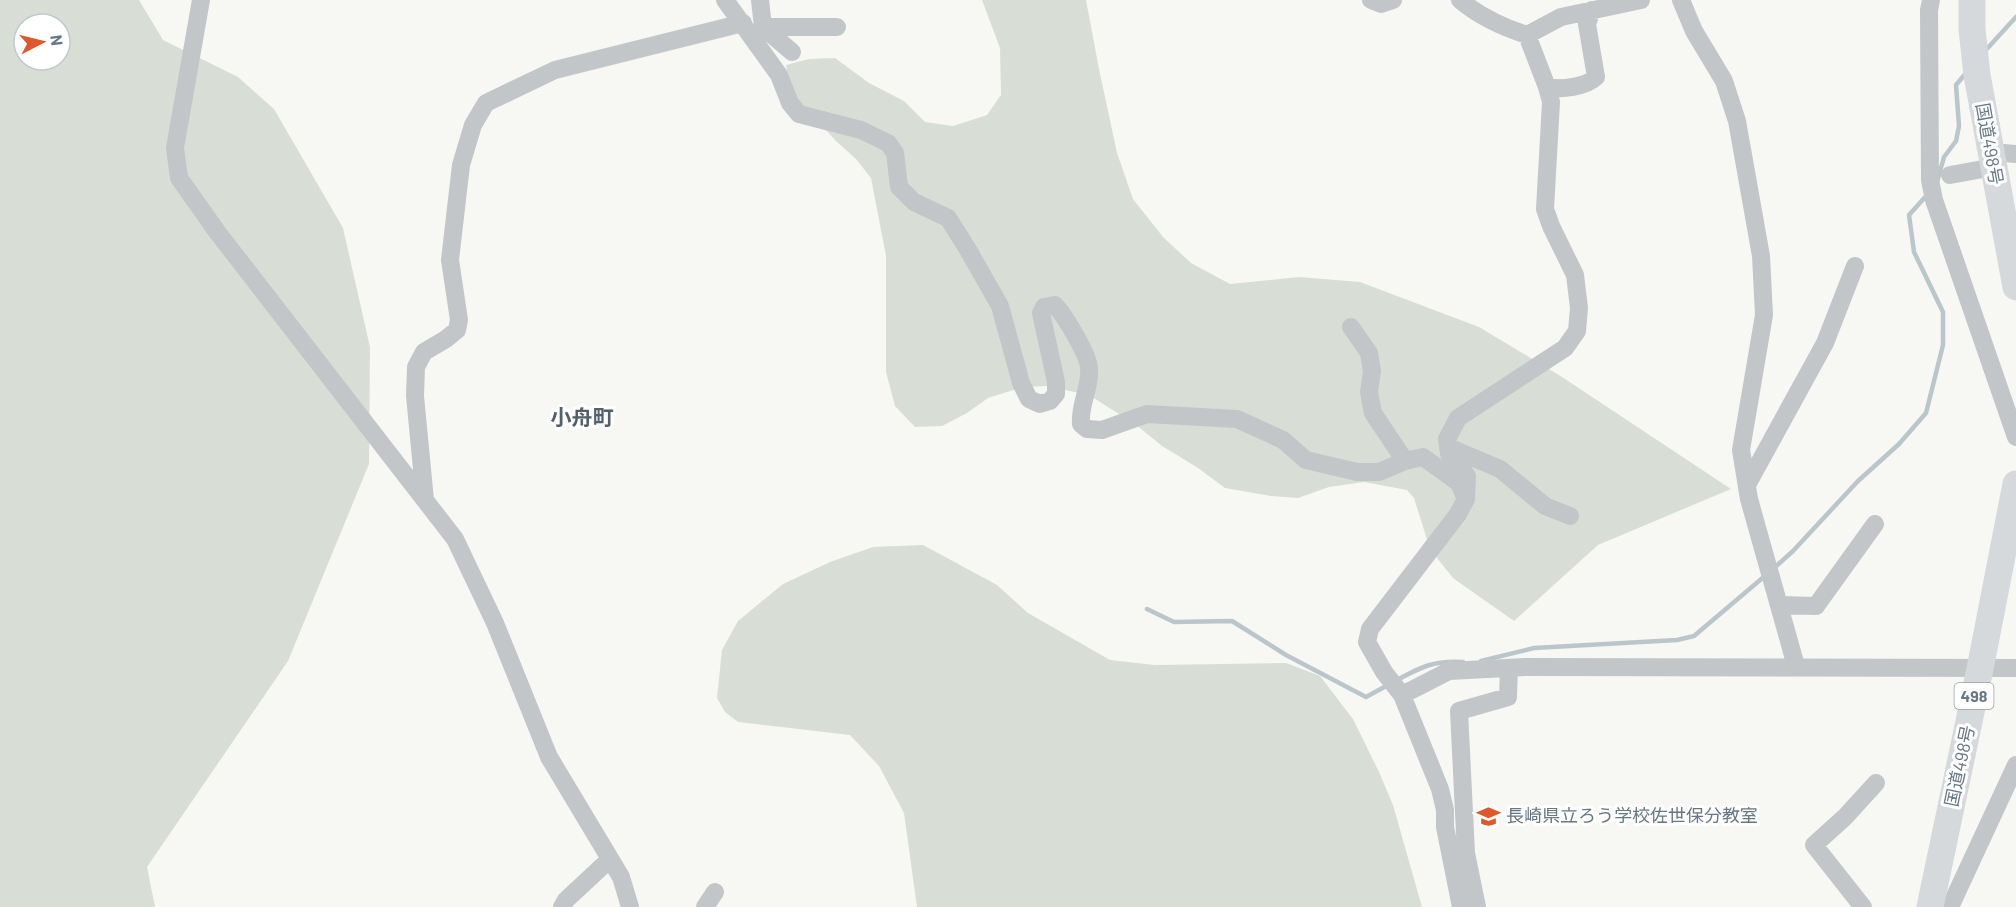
<svg xmlns="http://www.w3.org/2000/svg" width="2016" height="907" font-family="Barlow,'Noto Sans JP',sans-serif">
<rect width="100%" height="100%" fill="#f7f7f4"/>
<!-- green -->
<path fill="#d8ded5" fill-rule="evenodd" d="M 0,0 L 139,0 L 163,40 L 238,77 L 274,109 L 343,228 L 370,347 L 369,464 L 288,661 L 147,867 L 155,907 L 0,907 ZM 24,24 L 60,24 L 60,60 L 24,60 Z
M 982,0 L 1086,0 L 1099,69 L 1117,153 L 1133,199 L 1163,237 L 1191,263 L 1230,284 L 1299,277 L 1360,282 L 1479,327 L 1562,377 L 1731,489 L 1598,545 L 1514,621 L 1453,578 L 1430,549 L 1414,498 L 1407,490 L 1364,482 L 1329,487 L 1298,498 L 1271,496 L 1225,488 L 1198,468 L 1162,446 L 1135,424 L 1089,395 L 1046,386 L 1023,387 L 988,398 L 967,413 L 942,426 L 915,427 L 895,406 L 886,372 L 886,256 L 871,178 L 856,159 L 836,141 L 790,91 L 786,65 L 809,59 L 835,58 L 869,83 L 904,101 L 925,122 L 953,126 L 987,115 L 1001,95 L 1000,48 Z
M 923,545 L 997,585 L 1028,613 L 1110,660 L 1155,665 L 1286,663 L 1320,676 L 1353,719 L 1379,772 L 1393,805 L 1422,907 L 917,907 L 904,813 L 879,766 L 850,735 L 738,722 L 725,712 L 717,698 L 722,650 L 738,621 L 783,584 L 830,562 L 873,547 Z"/>
<g fill="none" stroke-linecap="round" stroke-linejoin="round">
<!-- stream -->
<path stroke="#bac6ca" stroke-width="4.5" d="M 1985,51 L 2016,17
M 1937,182 L 1944,157 L 1956,141 L 1959,126 L 1956,85 L 1966,73
M 1774,568 L 1793,551 L 1858,481 L 1899,444 L 1926,413 L 1943,345 L 1943,312 L 1914,252 L 1909,215 L 1927,195
M 1147,609 L 1174,622 L 1232,621 L 1286,655 L 1366,697 L 1388,685
M 1481,661 L 1534,648 L 1677,640 L 1694,636 L 1766,575
M 1395,681 C 1421,667 1434,660 1463,662"/>
<!-- minor -->
<path stroke="#c2c6c9" stroke-width="18" d="M 201,0 L 175,148 L 179,178 L 218,233 L 455,539 L 495,623 L 549,757 L 621,877 L 630,907
M 725,0 L 779,75 L 790,103 L 799,114 L 861,130 L 888,143 L 895,153 L 899,187 L 914,202 L 948,218 L 967,248 L 1000,306 L 1021,383 L 1029,399 L 1040,404 L 1050,401 L 1056,394 L 1056,382 L 1041,313 L 1044,307 L 1055,305 C 1065,316 1088,354 1089,368 C 1091,387 1079,405 1081,424 L 1087,429 L 1102,430 L 1147,414 L 1237,419 L 1283,440 L 1306,460 L 1357,472 L 1379,472 L 1405,461 L 1423,457 L 1459,483 L 1465,497
M 760,0 L 763,27 L 837,27
M 1371,0 L 1381,4 L 1393,0
M 1460,0 C 1480,17 1502,27 1527,35 L 1561,17 L 1641,0
M 1681,0 L 1694,31 L 1724,81 L 1737,121 L 1761,256 L 1764,315 L 1741,450 L 1749,499 L 1796,666
M 1931,0 L 1929,10 L 1930,180 L 1934,200 L 2016,437
M 761,29 L 763,27 L 792,52
M 1527,35 L 1547,87 C 1561,90 1586,87 1596,77 L 1587,24 L 1592,10
M 1547,87 L 1551,102 L 1545,209 L 1551,226 L 1575,275 L 1579,308 L 1577,331 L 1565,348 L 1458,418 L 1447,439 L 1449,454 L 1467,476 L 1466,499 L 1458,514 L 1370,629 L 1367,642 L 1384,672 L 1402,695 L 1449,671 L 1525,667 L 2016,668
M 1991,152 L 2016,154
M 1950,175 L 1994,167
M 1351,327 L 1369,353 L 1372,371 L 1369,392 L 1373,413 L 1405,461
M 1448,447 L 1500,469 L 1545,506 L 1570,516
M 1747,485 L 1825,343 L 1855,266
M 425,500 L 415,396 L 416,367 L 424,352 L 446,339 L 457,330 L 459,320 L 450,260 L 461,165 L 473,125 L 486,103 L 555,70 L 743,23
M 1779,605 L 1816,606 L 1875,524
M 1402,695 L 1440,789 L 1445,810 L 1445,827 L 1461,907
M 562,907 L 566,900 L 610,859
M 705,907 L 715,892
M 1477,907 L 1466,853 L 1459,711 L 1508,697 L 1509,668
M 1863,907 L 1814,845 L 1845,817 L 1876,783
M 1950,907 L 2016,765"/>
<!-- highway -->
<path stroke="#d5d9dc" stroke-width="27" d="M 1972,0 L 1972,29 L 1977,75 L 2016,287
M 1930,907 L 1980,669 L 2016,484"/>
</g>
<!-- icons -->
<defs>
<symbol id="school-bare" viewBox="-9 -9 18 18"><path d="M0-5L7-2L0 1L-7-2ZM-4 1L0 2.5L4 1V4Q0 6-4 4Z" fill="#de572d" stroke="#fff" stroke-width="2.5" paint-order="stroke"/></symbol>
</defs>
<g fill-rule="evenodd">
<use href="#school-bare" x="1472" y="800" width="33" height="33"/>
</g>
<g text-anchor="middle" stroke-width="6" stroke-linejoin="round" paint-order="stroke">
<!-- shield labels -->
<rect fill="#fff" stroke="#95a0a9" stroke-width="1.5" x="1954.5" y="683" width="39" height="26" rx="4.5"/>
<g font-size="16" font-weight="bold" fill="#677784">
<text x="1974" y="702">498</text>
</g>
<!-- street labels -->
<g font-size="18" fill="#677784" stroke="#fff">
<text transform="translate(1989 144) rotate(80)" y="6">国道498号</text>
<text transform="translate(1960 766) rotate(-78)" y="6">国道498号</text>
</g>
<!-- poi labels -->
<g font-size="18" fill="#677784" stroke="#fff" text-anchor="start">
<text x="1506" y="822">長崎県立ろう学校佐世保分教室</text>
</g>
<!-- quarter labels -->
<g font-size="21" font-weight="bold" fill="#546069" stroke="#fff">
<text x="582" y="425">小舟町</text>
</g>
</g>
<!-- north arrow -->
<g transform="translate(42 42) rotate(83)"><circle r="28" fill="#ffffff" stroke="#c2c9ce" stroke-width="1.5"/>
<path d="M0-4.5L10 22L0 15L-10 22Z" fill="#de572d"/>
<text y="-9" font-size="16" font-weight="bold" text-anchor="middle" fill="#677784">N</text>
</g>
</svg>
